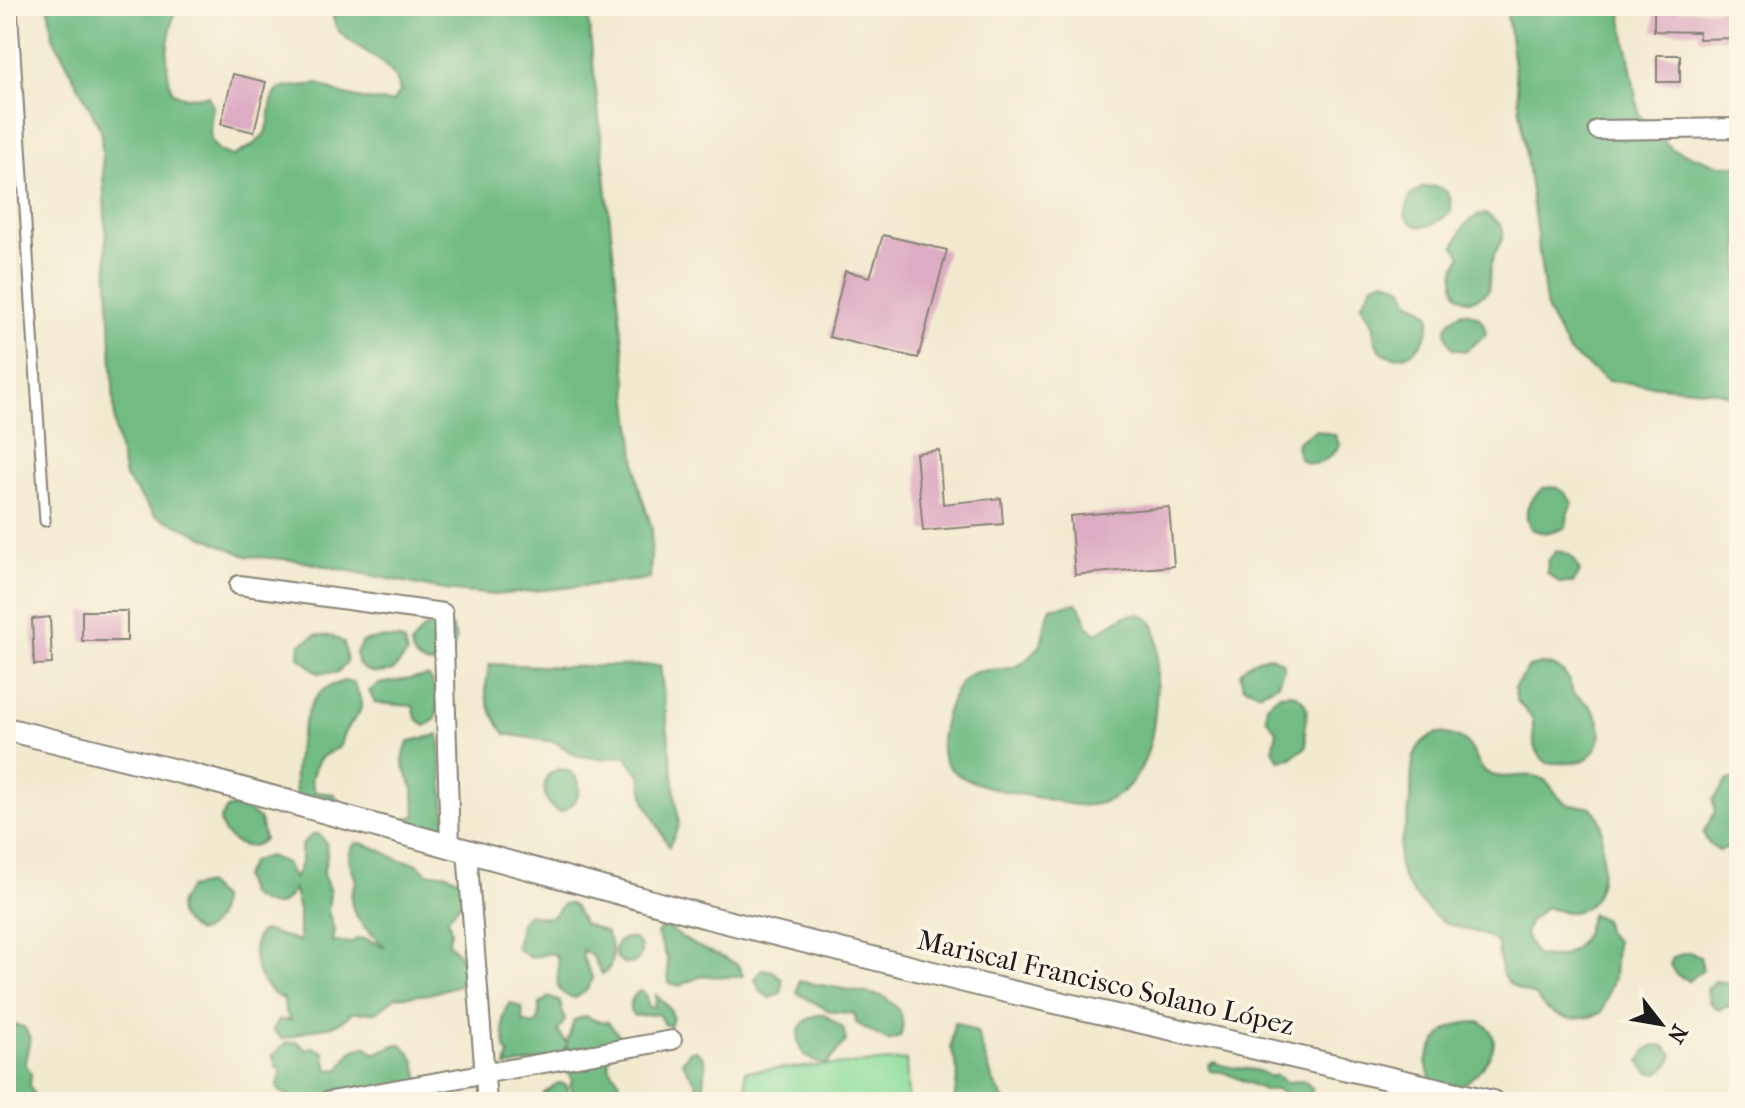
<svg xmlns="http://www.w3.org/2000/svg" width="1745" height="1108" font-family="'IM FELL French Canon',serif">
<rect width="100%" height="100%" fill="#fcf5e5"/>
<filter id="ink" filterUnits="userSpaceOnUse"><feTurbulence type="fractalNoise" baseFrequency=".0125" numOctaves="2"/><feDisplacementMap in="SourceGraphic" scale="16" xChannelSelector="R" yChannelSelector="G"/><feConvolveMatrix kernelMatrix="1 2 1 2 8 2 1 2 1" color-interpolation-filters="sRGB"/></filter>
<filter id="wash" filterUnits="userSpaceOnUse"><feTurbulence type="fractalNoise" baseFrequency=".006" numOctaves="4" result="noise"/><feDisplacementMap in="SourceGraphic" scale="32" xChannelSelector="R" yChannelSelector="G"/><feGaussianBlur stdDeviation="1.8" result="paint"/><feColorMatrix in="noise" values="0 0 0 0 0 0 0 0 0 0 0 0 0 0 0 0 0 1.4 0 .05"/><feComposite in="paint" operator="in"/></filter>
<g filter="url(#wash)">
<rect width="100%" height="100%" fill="#f2eacf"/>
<!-- green -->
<path fill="#8ddd9c" stroke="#547c5c" stroke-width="2" d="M 906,1060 L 908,1102 L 747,1102 L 745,1071 Z"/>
<!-- forest -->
<path fill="#72bc84" stroke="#476c50" stroke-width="2" d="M 48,6 L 176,6 C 169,35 162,62 172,91 L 183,97 L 208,96 L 213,107 C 209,130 204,149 233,156 C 246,149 263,142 268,126 C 273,109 267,103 280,88 L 319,84 L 341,94 L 366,100 L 392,102 L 400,92 C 397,63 362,53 343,35 C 334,28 333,16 330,6 L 587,6 L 638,484 L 652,529 L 650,579 L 495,595 L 444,590 L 295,560 L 246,556 L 155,515 L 125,477 L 115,429 L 101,130 L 53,37 Z
M 1506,6 L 1620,6 L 1639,115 L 1672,149 L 1718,165 L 1739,165 L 1739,398 L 1714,391 L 1608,381 L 1569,352 L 1547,311 Z
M 1423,187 C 1443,184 1453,192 1451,212 C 1436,224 1418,236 1405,215 L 1410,196 Z
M 1485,214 C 1518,231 1497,240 1491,264 C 1489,272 1490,282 1488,291 C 1458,316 1445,283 1461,256 L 1454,246 C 1462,230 1466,217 1485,214 Z
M 1384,280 C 1399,283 1405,287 1409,301 L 1420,306 L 1430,315 C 1430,365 1369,372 1374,325 L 1361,305 L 1373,284 Z
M 1463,312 C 1478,314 1484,319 1486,335 L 1465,351 L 1453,349 C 1441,332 1445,321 1463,312 Z
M 1316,430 L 1335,435 L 1340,446 C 1328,459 1316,472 1299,458 L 1296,446 L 1299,441 Z
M 1555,487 L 1565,493 L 1573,503 L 1568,514 L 1566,527 C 1552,534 1544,534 1531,529 C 1522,510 1528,501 1543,488 Z
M 1556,551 C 1571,553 1575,558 1580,572 L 1573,583 L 1560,583 L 1547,573 L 1548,561 Z
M 1076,603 L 1084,614 L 1087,626 L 1097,633 C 1111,625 1130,607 1146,617 C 1162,627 1157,651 1157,667 C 1156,714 1156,786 1101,803 C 1079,810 1056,800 1035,797 C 1014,794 971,785 954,772 C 948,767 943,760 942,752 C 938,733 952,685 969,675 C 987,665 1009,675 1026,660 C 1050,640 1039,633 1051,608 Z
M 440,623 L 452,627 C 469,661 413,681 411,644 L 423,629 Z
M 315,635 L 333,636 L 344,643 L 347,662 L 337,673 L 318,673 L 299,657 L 300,645 Z
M 380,638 L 398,639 L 404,642 L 407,654 L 393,671 C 374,675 356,673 356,652 L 363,642 Z
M 1270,656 L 1282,662 L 1284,668 L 1277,685 L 1259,693 L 1243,686 L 1240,674 C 1246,662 1257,659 1270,656 Z
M 490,664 L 565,667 L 660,665 L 679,825 L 669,847 L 645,801 L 641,776 L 626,756 L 600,759 L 575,755 L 555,742 L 505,734 C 487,707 481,696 490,664 Z
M 1541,664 C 1561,665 1569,675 1573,694 C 1595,705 1610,728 1594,751 C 1591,756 1585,761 1579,762 C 1569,764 1557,763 1547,763 C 1532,751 1533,737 1533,719 L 1517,701 L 1514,688 L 1529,667 Z
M 428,676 C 437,688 439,704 436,719 L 425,726 L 416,718 L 413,706 L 375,703 L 369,691 L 379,684 Z
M 344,681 L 353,682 C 375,722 345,713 340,747 C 320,756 317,758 311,780 L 315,792 L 334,794 L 341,804 L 338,809 L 297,797 C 290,775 302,716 316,697 C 322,688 334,685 344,681 Z
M 1292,693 C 1309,701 1308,711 1305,726 C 1304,733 1307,740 1306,747 L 1291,758 L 1279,760 L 1273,750 L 1277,732 L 1266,718 L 1267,705 L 1280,694 Z
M 1438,733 C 1484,737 1468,766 1492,775 C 1507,781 1525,771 1541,778 C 1554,784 1554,797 1566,803 C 1574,808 1586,803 1594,810 C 1603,819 1602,833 1602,845 C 1605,886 1596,926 1546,907 L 1529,922 L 1525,934 L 1535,955 C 1558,961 1575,954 1585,933 C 1588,927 1588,920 1592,914 L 1604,920 L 1606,932 L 1616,941 L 1614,977 L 1602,1012 C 1579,1024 1549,1020 1536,996 C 1504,985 1500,979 1498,944 C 1486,932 1465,930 1448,924 C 1436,919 1428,910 1420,901 C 1379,859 1409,841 1411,793 C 1412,767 1409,743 1438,733 Z
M 439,735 L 447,834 L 397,823 L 416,815 L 413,789 L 403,764 L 404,752 L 410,741 Z
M 559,769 C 587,771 585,804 559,812 C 545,807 541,788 548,775 Z
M 1739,779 L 1739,846 L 1719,851 L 1709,844 L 1703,833 L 1715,812 L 1713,800 L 1728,780 Z
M 233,807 L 246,809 L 260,820 L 264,839 C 248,856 222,840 220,819 L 227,809 Z
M 313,834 L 319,834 L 326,843 L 327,856 L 323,874 L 330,892 L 328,911 L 334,930 L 332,941 L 351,943 C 361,932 375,944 385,947 C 367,931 340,908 356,882 C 353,867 342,856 356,843 C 368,842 388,855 398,859 C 403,862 411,860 417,864 C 419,865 425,872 427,873 L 445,873 L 462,881 L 464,899 L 448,918 L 451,931 L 448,943 C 461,955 471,968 459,985 L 429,994 L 396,997 L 376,1012 L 351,1013 C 340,1025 329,1027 315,1029 C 303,1031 294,1038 282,1039 L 273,1030 L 279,1020 L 291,1020 L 285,1011 L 284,999 C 260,991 245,954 260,932 L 266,931 L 299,941 L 299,910 L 293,888 C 283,912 268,908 249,895 L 243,877 L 252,861 L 269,856 L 286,863 L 294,879 L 301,864 L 301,846 Z
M 207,884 L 220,898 C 220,913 214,931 197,932 C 175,919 173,908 189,888 Z
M 569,903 L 575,907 L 583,923 L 606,932 C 613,947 617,967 602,974 L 593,957 L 583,950 L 582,956 L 593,979 L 586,990 L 576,998 C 544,992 565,972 556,955 L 550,953 L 531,958 L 516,948 L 520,924 L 528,914 C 547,917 549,924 563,904 Z
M 664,925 C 673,931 682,938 691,943 C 706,951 723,956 738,965 L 743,976 C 715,981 708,968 681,986 L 669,983 L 667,958 L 657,934 Z
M615 951a13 13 0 1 1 26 0a13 13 0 1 1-26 0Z
M 1689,952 L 1700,957 L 1703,970 L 1689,980 L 1676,975 L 1670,965 L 1673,957 Z
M 762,969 L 773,971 L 782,979 L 782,992 L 770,998 L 760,991 L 755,979 Z
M 799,981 L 882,996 C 899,1006 907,1018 900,1037 L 888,1041 L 856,1023 L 855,1014 L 830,1011 L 797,993 Z
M 1715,981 L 1727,982 L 1737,991 L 1736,1003 L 1719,1010 L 1709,1002 L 1707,990 Z
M 640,991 L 645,994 L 649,1007 L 655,1007 L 656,995 C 665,1004 678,1012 670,1026 L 664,1024 L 658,1014 L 634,1016 L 630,1011 C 630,1002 632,995 640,991 Z
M 549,997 L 560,1002 L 565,1020 L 558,1031 L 567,1043 L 574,1020 L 586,1016 L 597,1021 L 608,1022 L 627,1045 L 609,1056 C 606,1070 614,1071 620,1082 L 614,1093 L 608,1096 L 596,1089 L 591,1100 L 579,1102 L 570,1086 L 572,1080 L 567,1068 L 567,1045 L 561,1056 L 506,1067 L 509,1054 L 505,1049 C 506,1032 497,1018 510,1003 L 522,1008 L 523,1021 L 533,1025 L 538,1022 L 540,1004 Z
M 6,1010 L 11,1024 L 24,1027 L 30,1038 L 25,1063 L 31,1073 L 30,1086 L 38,1102 L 6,1102 Z
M 824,1014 L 843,1028 L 846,1041 L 827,1064 C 792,1064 786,1017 824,1014 Z
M 954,1022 L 977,1032 L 993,1081 L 1006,1102 L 954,1102 L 958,1073 L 951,1047 Z
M 1481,1022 C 1512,1041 1479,1074 1459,1088 L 1431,1081 L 1426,1062 C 1437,1033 1449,1022 1481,1022 Z
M 297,1042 L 307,1050 L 312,1047 L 324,1052 L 328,1070 L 340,1069 C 349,1056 349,1050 366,1046 L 375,1054 L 397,1044 L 403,1045 L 414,1059 L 421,1083 L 371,1102 L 292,1102 L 291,1097 L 280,1092 L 277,1086 L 282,1069 L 276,1066 L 273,1055 L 286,1043 Z
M 1655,1045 L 1664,1046 L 1673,1055 C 1667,1072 1653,1082 1640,1063 L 1647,1049 Z
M 695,1050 C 710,1059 705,1067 704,1080 C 704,1087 705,1095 706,1102 L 695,1102 L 696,1083 L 682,1062 L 689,1052 Z
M 1214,1062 C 1232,1072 1253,1064 1270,1077 L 1276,1075 L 1286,1082 L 1304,1081 L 1313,1089 L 1310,1094 L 1300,1100 L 1276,1090 L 1264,1090 L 1223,1072 L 1210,1071 L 1208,1066 Z
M 558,1083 C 570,1084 568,1092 570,1102 L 543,1102 L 543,1094 Z"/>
<g id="blocks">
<!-- building -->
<path fill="#ddabc3" d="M 1654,6 L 1677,6 L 1677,10 L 1739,9 L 1739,38 L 1699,39 L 1699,32 L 1654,31 Z
M 1657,55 L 1680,55 L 1680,82 L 1657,82 Z
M 233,74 L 266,82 L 254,132 L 221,124 Z
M 883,235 L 947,250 L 918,358 L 829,337 L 845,271 L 870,277 Z
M 939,450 L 943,504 L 1001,498 L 1003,524 L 923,531 L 916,453 Z
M 1169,507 L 1174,566 L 1075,575 L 1070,516 Z
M 82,611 L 127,611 L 127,641 L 82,641 Z
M 50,617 L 52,664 L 34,665 L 32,619 Z"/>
</g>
</g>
<g filter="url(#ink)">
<use href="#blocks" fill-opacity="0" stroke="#878376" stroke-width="2"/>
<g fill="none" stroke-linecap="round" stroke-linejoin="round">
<defs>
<path id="service" d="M 12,6 L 45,521"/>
<path id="minor" d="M 1598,130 L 1739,128
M 239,585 L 443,613 L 450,846
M 467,851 L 487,1102
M 326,1102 L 672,1040"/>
<path id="tertiary" d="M 6,729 L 184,773 L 707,917 L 985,986 L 1492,1102"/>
</defs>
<!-- service casing -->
<use href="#service" stroke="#878376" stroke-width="13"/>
<!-- minor casing -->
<use href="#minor" stroke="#878376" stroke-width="22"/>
<!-- tertiary casing -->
<use href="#tertiary" stroke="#878376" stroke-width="26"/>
<!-- service -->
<use href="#service" stroke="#fff" stroke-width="9"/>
<!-- minor -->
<use href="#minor" stroke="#fff" stroke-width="18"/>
<!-- tertiary -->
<use href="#tertiary" stroke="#fff" stroke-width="22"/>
</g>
</g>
<g text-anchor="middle" stroke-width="7" stroke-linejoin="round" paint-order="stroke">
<!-- street labels -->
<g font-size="28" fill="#1c1c1c" stroke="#fcf5e5">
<text transform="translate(1106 982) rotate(13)" y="10">Mariscal Francisco Solano López</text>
</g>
</g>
<!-- margin -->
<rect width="1745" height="1108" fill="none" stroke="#fcf5e5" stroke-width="32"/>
<!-- north arrow -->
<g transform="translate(1661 1024) rotate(121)" stroke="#fcf5e5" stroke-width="6" paint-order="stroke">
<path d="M0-6L14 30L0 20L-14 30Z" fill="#1c1c1c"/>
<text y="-12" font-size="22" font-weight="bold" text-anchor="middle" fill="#1c1c1c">N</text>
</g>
</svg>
